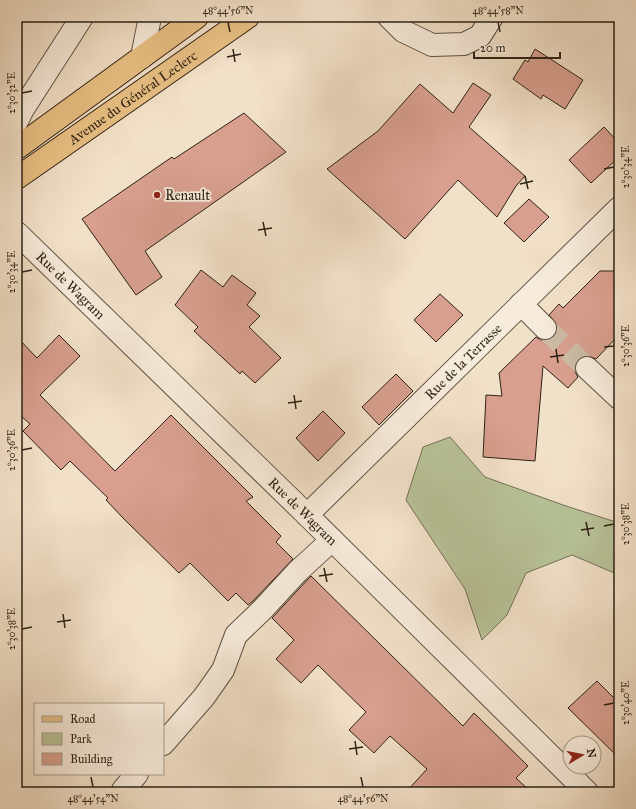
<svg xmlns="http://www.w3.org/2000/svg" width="636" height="809" font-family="'IM FELL Great Primer',serif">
<rect width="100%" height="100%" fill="#f2e1c9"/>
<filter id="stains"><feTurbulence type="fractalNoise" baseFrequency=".005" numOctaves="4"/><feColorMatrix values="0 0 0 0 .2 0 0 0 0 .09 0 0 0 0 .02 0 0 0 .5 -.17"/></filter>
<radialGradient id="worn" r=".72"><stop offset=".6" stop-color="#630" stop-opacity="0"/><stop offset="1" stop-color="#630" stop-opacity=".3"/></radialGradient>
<!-- green -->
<path fill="#b8c399" stroke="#737257" d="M 450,437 L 485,477 L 566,506 L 619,523 L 619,575 L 572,555 L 526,573 L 507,615 L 482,640 L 465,589 L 406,500 L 423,447 Z"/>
<!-- building -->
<path fill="#d89f8f" stroke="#2e2215" d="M 535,49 L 583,80 L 565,109 L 543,95 L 541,99 L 513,79 L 525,60 L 528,62 Z
M 473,83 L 491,95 L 469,127 L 525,176 L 516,186 L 497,217 L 458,180 L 405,239 L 327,169 L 378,131 L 420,84 L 453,113 Z
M 244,113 L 286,152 L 145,251 L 162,277 L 136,295 L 82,219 L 172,157 L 174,159 Z
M 604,127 L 619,143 L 619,157 L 591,183 L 569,160 Z
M 529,199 L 549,217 L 524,242 L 504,223 Z
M 201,270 L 223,287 L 232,275 L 256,293 L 247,305 L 260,316 L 249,327 L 281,358 L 255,383 L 242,371 L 240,374 L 194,331 L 198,327 L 175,305 Z
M 600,271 L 619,271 L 619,335 L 596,359 L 589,356 L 584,356 L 578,359 L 575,366 L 575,372 L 578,377 L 568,388 L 543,366 L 535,461 L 483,457 L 486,395 L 502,396 L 499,373 L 536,337 L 541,340 L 548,340 L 554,337 L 557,331 L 557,325 L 549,315 L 559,304 L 563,308 Z
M 440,294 L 463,315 L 436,342 L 414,320 Z
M 59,335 L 80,356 L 40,395 L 115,471 L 171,415 L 253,497 L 246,501 L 281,536 L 276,542 L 293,559 L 253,601 L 248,605 L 236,593 L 228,601 L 190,563 L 179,573 L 124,519 L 106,500 L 108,498 L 70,461 L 61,470 L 23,431 L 30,424 L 20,415 L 17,418 L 17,337 L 37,358 Z
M 396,374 L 413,391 L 379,425 L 362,407 Z
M 323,411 L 345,433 L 318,461 L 296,438 Z
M 311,576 L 463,726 L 474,713 L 528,766 L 516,778 L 531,792 L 406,792 L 427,769 L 390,736 L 374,753 L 349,730 L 366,712 L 318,665 L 301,683 L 276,659 L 294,640 L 272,618 Z
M 597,681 L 619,703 L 619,758 L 568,708 Z"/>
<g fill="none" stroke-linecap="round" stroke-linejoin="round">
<!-- minor-tunnel -->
<path stroke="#cbbba5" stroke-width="22" stroke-dasharray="22 11" stroke-linecap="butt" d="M 545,328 L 587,368"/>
<defs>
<g id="minor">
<path d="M 389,17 L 403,31 L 432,45 L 464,44 L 480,36 L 492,17"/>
<path d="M 142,57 L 150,17"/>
<path d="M 17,121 L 23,109 L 82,17"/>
<path id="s1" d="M 17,233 L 307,515 L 587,792"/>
<path d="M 521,304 L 545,328"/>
<path d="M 587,368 L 619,398"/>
<path id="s2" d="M 307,515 L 619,208"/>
<path d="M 163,744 L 204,697 L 223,670 L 236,635 L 262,610 L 298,571 L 332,540"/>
<path d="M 125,792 L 123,790 L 137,774"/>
</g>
<g id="major">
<path d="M 17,148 L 197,17"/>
<path id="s3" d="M 17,178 L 248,17"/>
</g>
</defs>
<!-- minor casing -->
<use href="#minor" stroke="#5f5242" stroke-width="24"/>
<!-- major casing -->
<use href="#major" stroke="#2e2215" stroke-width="24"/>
<!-- minor -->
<use href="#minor" stroke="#f7ecdc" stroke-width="22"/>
<!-- major -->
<use href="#major" stroke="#e9c084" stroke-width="22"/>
</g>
<!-- ticks -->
<path fill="none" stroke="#2e2215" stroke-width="1.5" d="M 228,22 L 230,32M 498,22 L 500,32M 233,49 L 235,62M 227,57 L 241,54M 22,93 L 32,91M 604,169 L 614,167M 525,176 L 528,189M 520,184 L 533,181M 263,222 L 266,236M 258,230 L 272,228M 22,272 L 32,270M 604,347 L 614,346M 556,349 L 558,363M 550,357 L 564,355M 294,395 L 296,409M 288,403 L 302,401M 22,450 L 32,448M 586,522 L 589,536M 604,526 L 614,524M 581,530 L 594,528M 324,568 L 327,582M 319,576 L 333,574M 63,614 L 65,628M 57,622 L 71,620M 22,629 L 32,627M 604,705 L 614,703M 355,741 L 357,755M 349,749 L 363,747M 91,777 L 93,787M 361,777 L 363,787"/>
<!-- markers -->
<circle fill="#8f2418" stroke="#f7ecdc" stroke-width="1.5" cx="157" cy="195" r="4"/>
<g text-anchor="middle" stroke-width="3.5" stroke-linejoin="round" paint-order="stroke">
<!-- street labels -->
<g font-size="14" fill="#2e2215" stroke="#f7ecdc">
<text dy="5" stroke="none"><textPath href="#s3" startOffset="141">Avenue du Général Leclerc</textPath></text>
<text dy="5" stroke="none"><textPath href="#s1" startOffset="75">Rue de Wagram</textPath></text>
<text dy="5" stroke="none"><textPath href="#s2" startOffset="219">Rue de la Terrasse</textPath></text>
<text dy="5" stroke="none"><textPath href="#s1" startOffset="399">Rue de Wagram</textPath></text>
</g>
<!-- poi labels -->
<g font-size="14" fill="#2e2215" stroke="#f7ecdc" text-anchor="start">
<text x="165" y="200">Renault</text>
</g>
</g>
<!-- margin -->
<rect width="636" height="809" fill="none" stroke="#f2e1c9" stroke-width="44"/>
<!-- legend -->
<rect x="34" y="703" width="130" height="72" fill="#f7ecdc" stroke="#a79b8c"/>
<rect x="42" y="716" width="20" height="6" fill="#e9c084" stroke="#a79b8c"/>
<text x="70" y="723" font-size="12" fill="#2e2215">Road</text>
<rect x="42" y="733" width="20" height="12" fill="#b8c399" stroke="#a79b8c"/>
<text x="70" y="743" font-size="12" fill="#2e2215">Park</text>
<rect x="42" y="753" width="20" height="12" fill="#d89f8f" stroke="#a79b8c"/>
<text x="70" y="763" font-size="12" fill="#2e2215">Building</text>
<!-- north arrow -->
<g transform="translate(582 755) rotate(80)"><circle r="19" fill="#f7ecdc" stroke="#a79b8c"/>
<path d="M0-3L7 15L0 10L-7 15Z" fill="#8f2418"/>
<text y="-6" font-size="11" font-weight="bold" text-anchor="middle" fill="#2e2215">N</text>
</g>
<!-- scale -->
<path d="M474 52v6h86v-6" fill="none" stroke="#2e2215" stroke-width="2"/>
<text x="480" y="52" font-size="12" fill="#2e2215" stroke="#f7ecdc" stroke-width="3" paint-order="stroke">20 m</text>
<rect x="22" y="22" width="592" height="765" fill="none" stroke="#2e2215" stroke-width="1.5"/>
<g font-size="10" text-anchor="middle" fill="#2e2215">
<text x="228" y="14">48°44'56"N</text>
<text x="498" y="14">48°44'58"N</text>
<text transform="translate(11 93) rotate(-90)" y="4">2°30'32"E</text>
<text transform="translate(625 167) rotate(-90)" y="4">2°30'34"E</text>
<text transform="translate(11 272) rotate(-90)" y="4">2°30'34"E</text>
<text transform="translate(625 346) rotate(-90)" y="4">2°30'36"E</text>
<text transform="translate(11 450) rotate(-90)" y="4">2°30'36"E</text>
<text transform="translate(625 524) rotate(-90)" y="4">2°30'38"E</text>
<text transform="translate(11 629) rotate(-90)" y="4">2°30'38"E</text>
<text transform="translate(625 703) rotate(-90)" y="4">2°30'40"E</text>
<text x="93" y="802">48°44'54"N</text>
<text x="363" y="802">48°44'56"N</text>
</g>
<rect width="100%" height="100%" filter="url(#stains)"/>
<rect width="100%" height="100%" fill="url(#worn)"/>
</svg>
